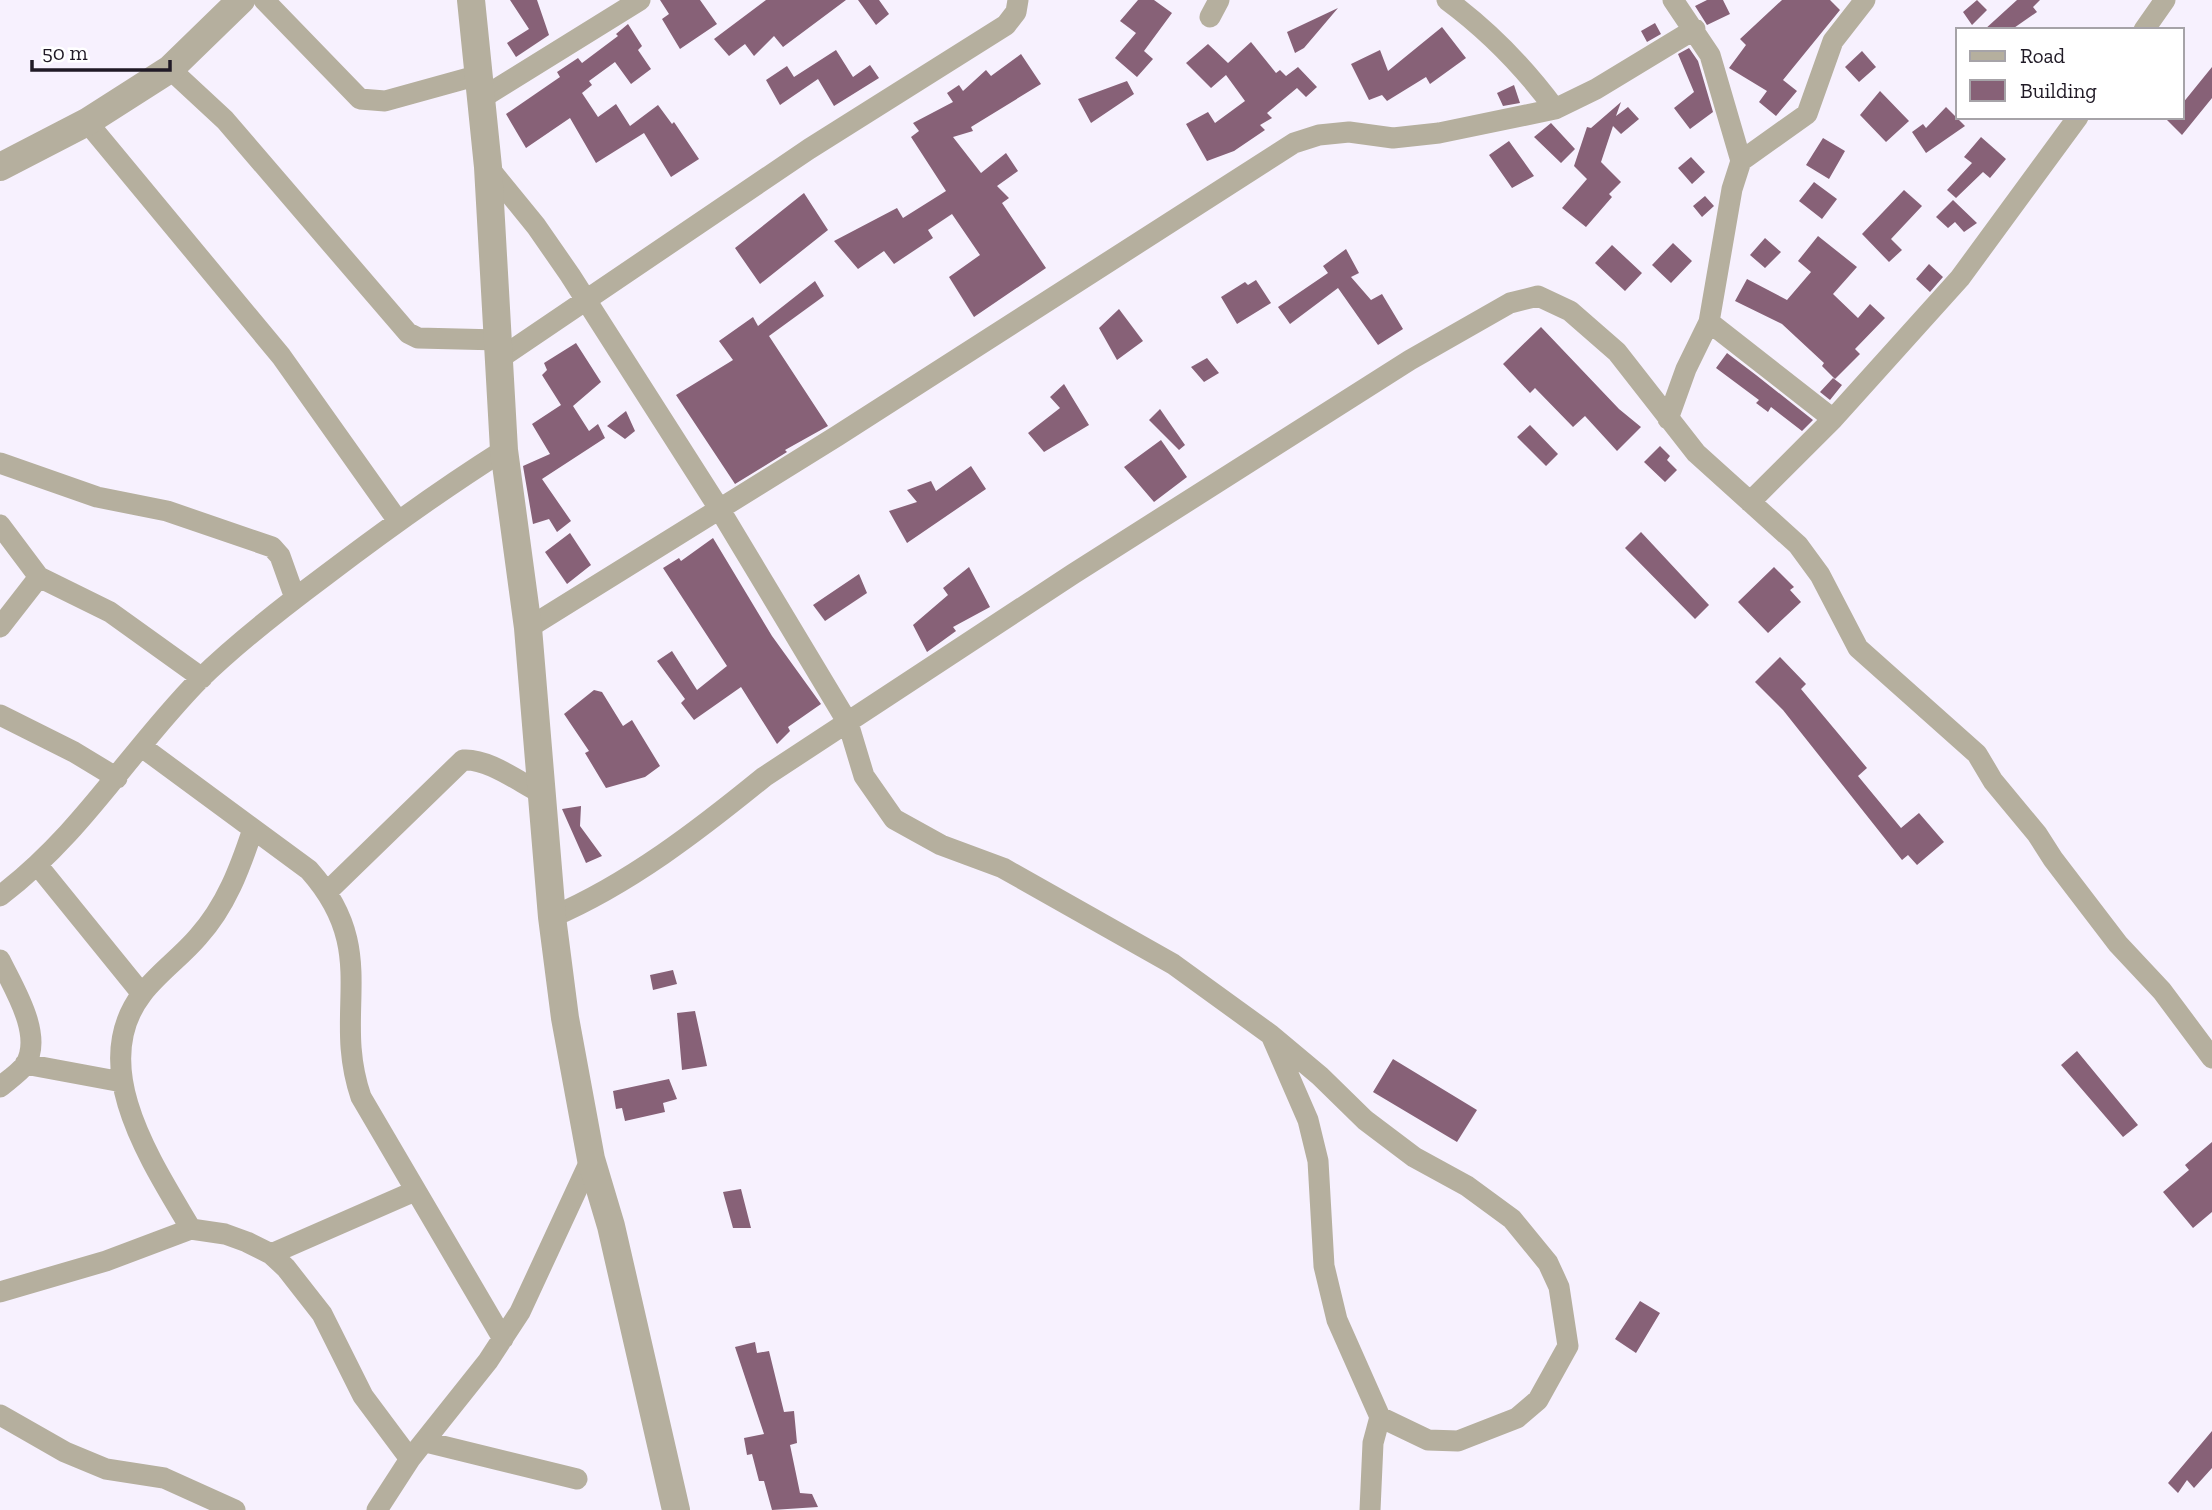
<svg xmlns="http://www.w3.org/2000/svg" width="2212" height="1510" font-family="'Zilla Slab',serif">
<rect width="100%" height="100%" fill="#f7f1fe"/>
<!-- building -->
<path fill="#876177" d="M 510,0 L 537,0 L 549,35 L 516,57 L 507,43 L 529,29 Z
M 660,0 L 700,0 L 717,24 L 680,49 L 662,19 L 669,14 Z
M 766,0 L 846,0 L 783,47 L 774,36 L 754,56 L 745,44 L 729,56 L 714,39 Z
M 858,0 L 879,0 L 889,14 L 876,25 Z
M 1138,0 L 1154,0 L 1172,13 L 1144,51 L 1153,59 L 1137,77 L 1115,58 L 1136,33 L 1120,21 Z
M 1707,0 L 1723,0 L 1730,14 L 1707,25 L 1695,6 Z
M 1782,0 L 1830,0 L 1840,10 L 1783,80 L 1797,91 L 1776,116 L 1759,102 L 1767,91 L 1729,68 L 1746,45 L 1740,39 Z
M 1977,0 L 1987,10 L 1972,25 L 1963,12 Z
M 2017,0 L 2040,0 L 2033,7 L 2037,12 L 2011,30 L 1984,30 Z
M 1338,8 L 1304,48 L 1295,53 L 1287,32 Z
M 1655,23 L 1661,34 L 1647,42 L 1641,31 Z
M 628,24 L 642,46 L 638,50 L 651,69 L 631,84 L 615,62 L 589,81 L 592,85 L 582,93 L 598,117 L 616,104 L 630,126 L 658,105 L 672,124 L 674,122 L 699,159 L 671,177 L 644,133 L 596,163 L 570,118 L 526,148 L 506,114 L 560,77 L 557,72 L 578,58 L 582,63 L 618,36 L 616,34 Z
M 1442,27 L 1466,58 L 1430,84 L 1426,77 L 1387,101 L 1382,95 L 1369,100 L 1351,64 L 1380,50 L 1388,71 Z
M 1251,42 L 1276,73 L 1280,70 L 1286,76 L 1298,67 L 1317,87 L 1306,97 L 1297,88 L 1267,113 L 1272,118 L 1260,125 L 1265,130 L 1234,151 L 1207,161 L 1186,124 L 1208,112 L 1215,123 L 1245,101 L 1226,75 L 1211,88 L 1186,63 L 1208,44 L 1228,63 Z
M 1689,48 L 1698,61 L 1713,112 L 1690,129 L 1674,108 L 1694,92 L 1678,54 Z
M 836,50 L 853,77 L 870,65 L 879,78 L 834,106 L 818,79 L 780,105 L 766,80 L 787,66 L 794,77 Z
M 1862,51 L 1876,67 L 1859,82 L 1845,67 Z
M 1021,54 L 1041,84 L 971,127 L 973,131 L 953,137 L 981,173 L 1006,153 L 1018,171 L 997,186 L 1009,198 L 1002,203 L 1046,268 L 974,317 L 949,277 L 980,255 L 952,214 L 928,230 L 933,238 L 894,264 L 884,251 L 858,269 L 834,241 L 897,208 L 903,218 L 946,191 L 911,137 L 919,131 L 913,123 L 953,102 L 947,93 L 959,85 L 963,91 L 986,70 L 991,76 Z
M 2212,67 L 2212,98 L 2182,135 L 2164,117 L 2182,117 L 2182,104 Z
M 1127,81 L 1134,94 L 1091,123 L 1078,99 Z
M 1514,85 L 1520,103 L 1503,106 L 1497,93 Z
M 1880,91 L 1909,121 L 1886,142 L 1860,115 Z
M 1621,102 L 1616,116 L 1628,107 L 1639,119 L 1621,134 L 1613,126 L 1601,162 L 1621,182 L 1609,194 L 1612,197 L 1586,227 L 1562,208 L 1587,179 L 1574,166 L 1587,127 L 1591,128 Z
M 1946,107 L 1965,126 L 1926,153 L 1912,132 L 1923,124 L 1926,128 Z
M 1551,123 L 1575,149 L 1561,163 L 1534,137 Z
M 1981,137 L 2006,159 L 1990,178 L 1983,172 L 1956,198 L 1947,190 L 1972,163 L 1964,157 Z
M 1823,138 L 1845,151 L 1829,179 L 1806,165 Z
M 1509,141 L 1534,176 L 1512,188 L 1489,155 Z
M 1691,157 L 1705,172 L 1692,184 L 1678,168 Z
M 1814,182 L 1837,199 L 1822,219 L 1799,201 Z
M 1904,190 L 1922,206 L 1891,239 L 1902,250 L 1889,262 L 1862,234 Z
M 804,193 L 828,230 L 760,284 L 735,248 Z
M 1705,196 L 1714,206 L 1702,217 L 1693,206 Z
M 1953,200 L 1977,223 L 1964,232 L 1955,222 L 1948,228 L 1936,217 Z
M 1818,236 L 1857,267 L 1833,294 L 1858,318 L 1870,304 L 1885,318 L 1855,349 L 1860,354 L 1835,379 L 1822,366 L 1824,363 L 1782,324 L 1735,301 L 1747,279 L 1787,300 L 1811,272 L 1798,261 Z
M 1765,238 L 1781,252 L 1765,268 L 1750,255 Z
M 1673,243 L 1692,261 L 1671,283 L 1652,265 Z
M 1612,245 L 1642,273 L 1625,291 L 1595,263 Z
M 1346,249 L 1359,273 L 1351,277 L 1371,300 L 1382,294 L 1403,329 L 1378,345 L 1338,288 L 1290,324 L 1278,307 L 1328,273 L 1323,266 Z
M 1929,264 L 1943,277 L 1930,292 L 1916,279 Z
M 1256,280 L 1271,303 L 1237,324 L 1221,297 L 1245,282 L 1248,285 Z
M 815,281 L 824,296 L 769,336 L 828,426 L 785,450 L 787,452 L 735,484 L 676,395 L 733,360 L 719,341 L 753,317 L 758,326 Z
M 1119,309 L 1143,341 L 1117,360 L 1099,328 Z
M 1541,327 L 1619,409 L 1641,427 L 1617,451 L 1585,416 L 1573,427 L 1535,388 L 1530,393 L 1503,364 Z
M 576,343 L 601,382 L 573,406 L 589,431 L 598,424 L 605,438 L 542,479 L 571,521 L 557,532 L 549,519 L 533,524 L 523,466 L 550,454 L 532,424 L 561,405 L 542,375 L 547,370 L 544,363 Z
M 1727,353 L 1756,375 L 1813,420 L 1802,431 L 1771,407 L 1768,412 L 1756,403 L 1759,400 L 1716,368 Z
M 1207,358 L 1219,373 L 1204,382 L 1191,367 Z
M 1833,378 L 1842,385 L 1830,400 L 1820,392 Z
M 1064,384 L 1089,425 L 1044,452 L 1028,433 L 1060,408 L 1050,397 Z
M 1160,409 L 1185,445 L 1179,450 L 1149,420 Z
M 626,411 L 635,431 L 625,439 L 607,426 Z
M 1530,425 L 1558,454 L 1546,466 L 1517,437 Z
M 1161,440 L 1187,477 L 1154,502 L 1124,467 Z
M 1660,446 L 1670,456 L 1667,460 L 1677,470 L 1665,482 L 1644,462 Z
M 971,466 L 986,489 L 907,543 L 889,511 L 917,502 L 907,490 L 931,481 L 936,491 Z
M 1641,532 L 1709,605 L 1695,619 L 1625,548 Z
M 570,533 L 591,565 L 567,584 L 545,552 Z
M 713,538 L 772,636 L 821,704 L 788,727 L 790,731 L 777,744 L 741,687 L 694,720 L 681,703 L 685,699 L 657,661 L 672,651 L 697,690 L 727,666 L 663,568 L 679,558 L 681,561 Z
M 969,567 L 990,607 L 953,627 L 956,631 L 927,652 L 913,625 L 948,595 L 943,588 Z
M 1774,567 L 1794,587 L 1790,590 L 1801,602 L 1768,633 L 1738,602 Z
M 859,574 L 867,593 L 825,621 L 813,605 Z
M 1780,657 L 1806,684 L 1801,689 L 1867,768 L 1858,776 L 1901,828 L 1919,813 L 1944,842 L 1917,865 L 1908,855 L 1902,860 L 1783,710 L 1755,682 Z
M 594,690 L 602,692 L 623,726 L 632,720 L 660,766 L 645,777 L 606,788 L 585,753 L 589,751 L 564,714 Z
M 581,806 L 580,826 L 602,856 L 586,863 L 562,809 Z
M 673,970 L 677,984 L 653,990 L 650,975 Z
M 695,1011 L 707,1066 L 682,1070 L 677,1013 Z
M 2077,1051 L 2138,1125 L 2123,1137 L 2061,1065 Z
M 1393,1059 L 1477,1110 L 1457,1142 L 1373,1092 Z
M 669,1079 L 677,1099 L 663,1103 L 665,1112 L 625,1121 L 622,1108 L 616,1109 L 613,1091 Z
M 2212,1142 L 2212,1212 L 2193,1228 L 2163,1192 L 2189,1170 L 2185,1165 Z
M 741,1189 L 751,1228 L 733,1228 L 723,1192 Z
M 1640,1301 L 1660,1313 L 1636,1353 L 1615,1339 Z
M 755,1342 L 757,1353 L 769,1351 L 784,1412 L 794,1411 L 797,1443 L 790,1445 L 800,1493 L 812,1494 L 818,1507 L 772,1510 L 764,1481 L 759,1481 L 752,1454 L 747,1455 L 744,1438 L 764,1434 L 735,1347 Z
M 2212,1431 L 2212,1468 L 2194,1488 L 2187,1480 L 2178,1493 L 2168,1483 Z"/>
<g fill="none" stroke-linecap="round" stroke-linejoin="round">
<!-- minor -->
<path stroke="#b5af9e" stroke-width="21" d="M 264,0 L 360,99 L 385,101 L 479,75
M 1447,0 C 1489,31 1524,67 1555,109
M 1210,17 L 1219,0
M 2144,30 L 2165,0
M 170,69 L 225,120 L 408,333 L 418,338 L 499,340
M 482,98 L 640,0
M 87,122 L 281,356 L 398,521
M 1741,161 L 1807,114 L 1833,41 L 1865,0
M 488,167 L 536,226 L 570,275 L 720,510 L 848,723 L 864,776 L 894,819 L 941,845 L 1003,868 L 1173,964 L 1271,1035 L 1320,1076 L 1365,1120 L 1414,1157 L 1467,1186 L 1512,1219 L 1548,1263 L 1559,1287 L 1568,1346 L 1538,1400 L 1517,1418 L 1458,1441 L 1428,1440 L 1380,1417 L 1337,1320 L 1324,1266 L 1318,1161 L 1308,1120 L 1271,1035
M 1709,322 L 1833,419
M 499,359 L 809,149 L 1006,25 L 1016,12 L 1018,0
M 1668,419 L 1686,369 L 1709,322 L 1732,189 L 1741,161 L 1710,55 L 1673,0
M 0,463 L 97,497 L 167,511 L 272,547 L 280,556 L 295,598
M 1750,502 L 1833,419 L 1960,278 L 2078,117
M 0,525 L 39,577 L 110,612 L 202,678
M 0,627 L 39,577
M 528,628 L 837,436 L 1294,143 L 1319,135 L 1349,132 L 1393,138 L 1439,133 L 1555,109 L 1596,89 L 1695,29
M 0,715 L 74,752 L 117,778
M 142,747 L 309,870 C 382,952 331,1010 361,1097 L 503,1339
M 39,867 L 142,994
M 328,891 L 463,760 C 488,758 519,782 541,793
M 0,896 C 84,832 128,752 200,679 C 239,641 283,607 326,575 C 384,531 442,489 504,450
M 552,917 C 629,884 699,830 764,777 L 1073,574 L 1410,360 L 1510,303 L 1538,296 L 1570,311 L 1617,352 L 1696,453 L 1798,545 L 1820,575 L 1858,648 L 1977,754 L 1993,781 L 2037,834 L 2053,859 L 2118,944 L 2162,991 L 2212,1058
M 0,960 C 13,987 44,1035 25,1065 C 19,1073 7,1081 0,1087
M 25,1064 L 122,1082
M 191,1229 C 153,1164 86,1067 142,994 C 158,973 181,957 198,937 C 226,906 240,868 253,829
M 271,1254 L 415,1191
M 0,1292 L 106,1261 L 191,1229 L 225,1234 L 247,1242 L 271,1254 L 286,1268 L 322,1314 L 363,1396 L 410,1459
M 0,1415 L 65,1452 L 106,1469 L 164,1478 L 235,1510
M 426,1442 L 577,1479
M 377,1510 L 410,1459 L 488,1361 L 520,1312 L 591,1159
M 1370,1510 L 1373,1443 L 1380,1417"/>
<!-- tertiary -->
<path stroke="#b5af9e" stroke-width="28" d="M 471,0 L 488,167 L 504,450 L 528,628 L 552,917 L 565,1018 L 591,1159 L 611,1226 L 676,1510
M 0,167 L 87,122 L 170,69 L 241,0"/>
</g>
<!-- legend -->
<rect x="1956" y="28" width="228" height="91" fill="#ffffff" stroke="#a6a3a8" stroke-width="2"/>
<rect x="1970" y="51" width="35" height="10" fill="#b5af9e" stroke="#a6a3a8" stroke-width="2"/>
<text x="2020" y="63" font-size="21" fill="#201a26">Road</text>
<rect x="1970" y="80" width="35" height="21" fill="#876177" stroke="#a6a3a8" stroke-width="2"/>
<text x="2020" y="98" font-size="21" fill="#201a26">Building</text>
<!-- scale -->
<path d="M32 60v10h138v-10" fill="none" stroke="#201a26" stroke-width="3.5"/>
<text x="42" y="60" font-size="21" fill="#201a26" stroke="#ffffff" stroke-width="5" paint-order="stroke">50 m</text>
</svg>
